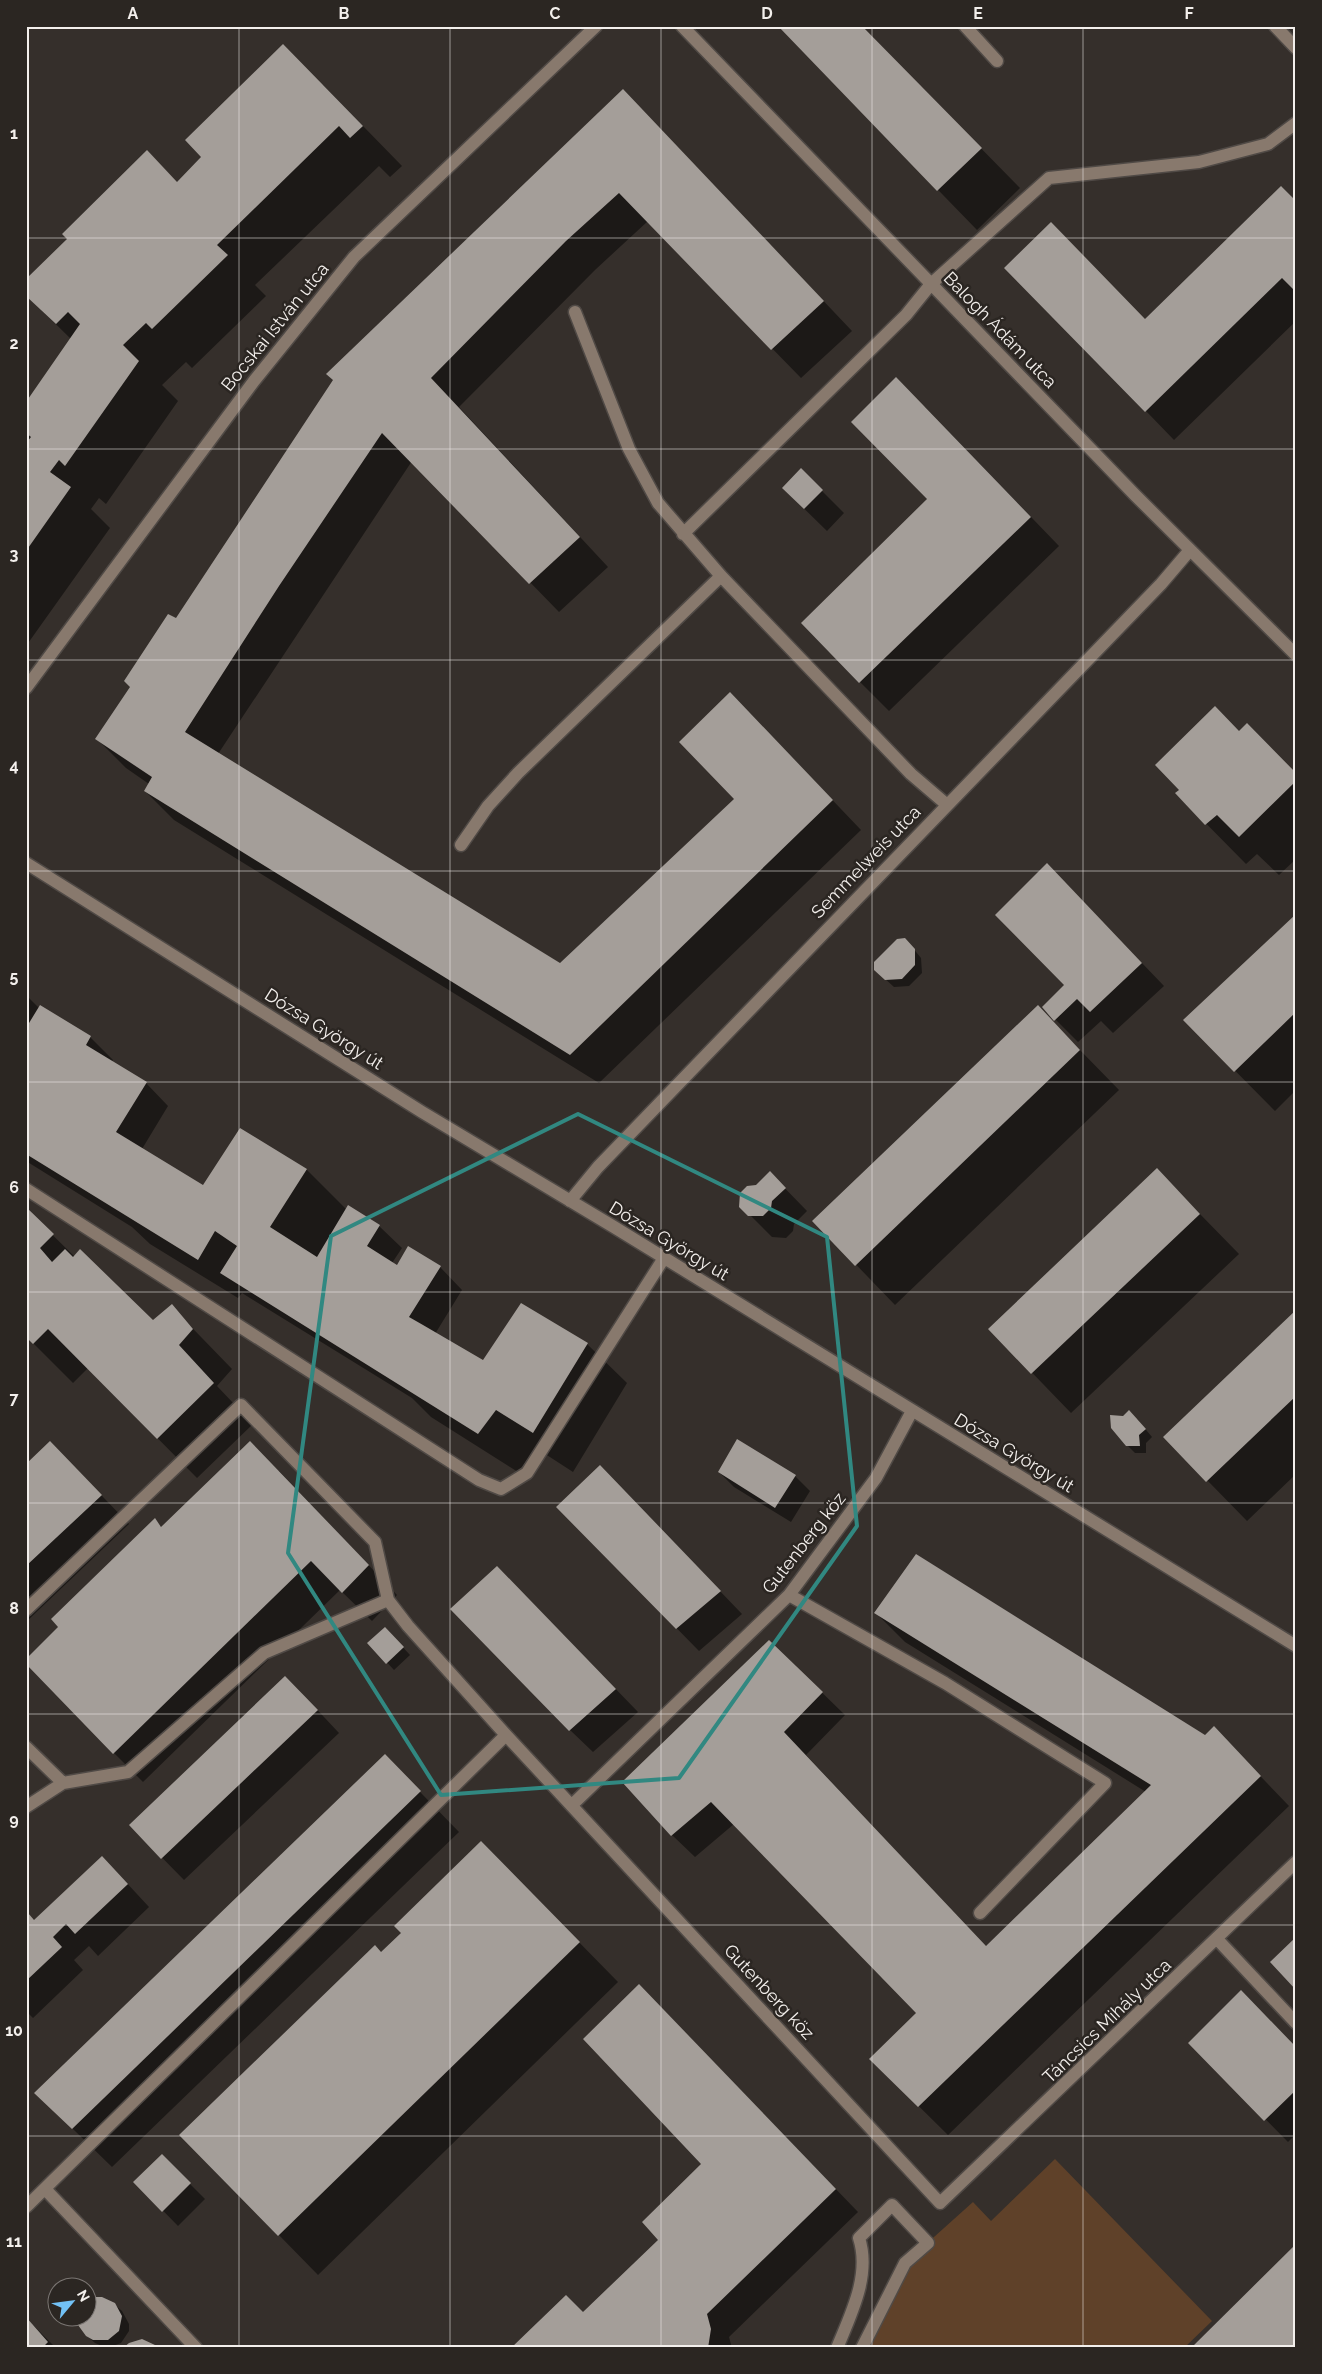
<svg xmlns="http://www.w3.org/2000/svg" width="1322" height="2374" font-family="Raleway,sans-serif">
<rect width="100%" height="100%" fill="#352f2b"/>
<!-- green -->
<path fill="#5f4129" d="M 1055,2159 L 1212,2321 L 1184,2348 L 862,2348 L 905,2263 L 973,2202 L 991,2221 Z"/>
<!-- shadow -->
<path fill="#0007" d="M 779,26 L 861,26 L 1020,188 L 977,230 Z
M 323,85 L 402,166 L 390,177 L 379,166 L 255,285 L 266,296 L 192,368 L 186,362 L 162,385 L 178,401 L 106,504 L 99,498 L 91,509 L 110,528 L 26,646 L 26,445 L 30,440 L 26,436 L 26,404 L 71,339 L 26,295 L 178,183 Z
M 652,120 L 852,331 L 801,378 L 648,221 L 595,270 L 459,407 L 608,567 L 559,612 L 412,461 L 218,754 L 561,964 L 736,799 L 759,723 L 861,830 L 599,1083 L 174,820 L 145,791 L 149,784 L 126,768 L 97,739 L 177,619 Z
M 1296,202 L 1296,321 L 1174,440 L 1146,411 L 1145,321 Z
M 925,407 L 1059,546 L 889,711 L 860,682 L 928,499 Z
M 801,470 L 844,513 L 827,531 L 783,488 Z
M 1239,732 L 1296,774 L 1296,859 L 1279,875 L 1257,854 L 1246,864 L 1177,794 Z
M 1047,864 L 1164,986 L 1113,1033 L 1101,1021 L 1078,1042 L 1043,1007 L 1066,985 Z
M 1296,916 L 1296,1090 L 1275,1111 L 1185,1020 Z
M 912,947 L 921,958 L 922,973 L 909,986 L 894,987 L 883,977 Z
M 26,995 L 40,1009 L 41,1007 L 90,1037 L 113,1060 L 111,1062 L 146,1083 L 168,1106 L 142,1149 L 203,1187 L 240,1130 L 307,1170 L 347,1210 L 379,1226 L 402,1248 L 392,1263 L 397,1266 L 440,1267 L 462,1290 L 435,1334 L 484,1362 L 587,1344 L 627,1383 L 573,1472 L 536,1448 L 518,1472 L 431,1417 L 412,1398 L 242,1293 L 238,1298 L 150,1244 L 132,1227 L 26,1161 Z
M 1038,1007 L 1119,1090 L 895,1305 L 814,1221 Z
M 1157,1170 L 1239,1254 L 1071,1413 L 990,1329 Z
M 770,1173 L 807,1211 L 794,1224 L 793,1231 L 786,1238 L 772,1237 L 741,1206 Z
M 26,1209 L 75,1257 L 153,1322 L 171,1306 L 232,1369 L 217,1386 L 253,1424 L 197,1478 L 88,1368 L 73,1383 L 26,1336 Z
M 1296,1311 L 1296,1474 L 1247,1521 L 1165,1437 Z
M 1137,1419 L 1152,1437 L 1146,1443 L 1146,1453 L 1135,1453 L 1127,1445 Z
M 737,1440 L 795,1476 L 810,1491 L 791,1522 L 734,1487 L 719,1472 Z
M 26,1466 L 79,1472 L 129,1524 L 26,1622 Z
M 279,1471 L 397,1595 L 372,1621 L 340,1590 L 143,1782 L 114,1753 L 59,1627 L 155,1520 L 162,1528 Z
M 622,1489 L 742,1614 L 699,1651 L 558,1507 Z
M 520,1590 L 638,1712 L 593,1752 L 570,1730 Z
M 876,1613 L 1205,1736 L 1242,1757 L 1289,1806 L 948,2135 L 871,2059 L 918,2013 L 734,1824 L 695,1857 L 672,1835 L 770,1642 L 845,1715 L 806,1755 L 986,1947 L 1146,1792 L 905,1642 Z
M 385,1628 L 410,1655 L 394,1670 L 369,1643 Z
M 308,1700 L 339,1733 L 184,1880 L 130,1825 Z
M 385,1756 L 459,1832 L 112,2167 L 36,2093 Z
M 124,1880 L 149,1907 L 98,1956 L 89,1946 L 74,1960 L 83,1970 L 33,2018 L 26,2011 L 26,1916 L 35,1921 Z
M 520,1882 L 618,1982 L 318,2275 L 181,2135 L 382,1954 Z
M 661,2008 L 858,2212 L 729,2337 L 732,2348 L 513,2348 L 583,2314 L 660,2240 L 702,2164 Z
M 1190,2043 L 1296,2047 L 1296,2134 L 1288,2142 Z
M 162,2156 L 205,2199 L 178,2226 L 135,2182 Z
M 89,2301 L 114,2304 L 122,2311 L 129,2324 L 129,2331 L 121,2343 L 107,2348 L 95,2343 L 87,2336 Z
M 26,2318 L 56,2348 L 26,2348 Z"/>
<!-- building -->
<path fill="#a49e99" d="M 778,26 L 862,26 L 982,148 L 937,191 Z
M 283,44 L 363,126 L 350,138 L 339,126 L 217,245 L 228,255 L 152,329 L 146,323 L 123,345 L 139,361 L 65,466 L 59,460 L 50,472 L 71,487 L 26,551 L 26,443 L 31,437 L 26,433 L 26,402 L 80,324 L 68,312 L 56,324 L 26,296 L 26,279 L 67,239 L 62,234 L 147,150 L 177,182 L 201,157 L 185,140 Z
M 623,89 L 824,301 L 771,350 L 619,193 L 566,241 L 431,378 L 580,537 L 529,584 L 382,433 L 279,586 L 185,732 L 560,963 L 734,799 L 679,742 L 730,692 L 833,800 L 570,1055 L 144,791 L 152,777 L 95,739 L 130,687 L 124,681 L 168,614 L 176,618 L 333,380 L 326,374 Z
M 1281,186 L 1296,201 L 1296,292 L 1282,278 L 1145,412 L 1004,268 L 1051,222 L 1145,319 Z
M 896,377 L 1031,517 L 859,683 L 801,623 L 927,499 L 851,422 Z
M 801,468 L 823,490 L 804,509 L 782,488 Z
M 1215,706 L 1239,731 L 1247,723 L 1296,773 L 1296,781 L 1239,837 L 1217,815 L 1205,825 L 1175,793 L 1179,790 L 1155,765 Z
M 1047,863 L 1142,963 L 1090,1012 L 1077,999 L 1054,1021 L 1042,1007 L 1064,985 L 995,915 Z
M 1296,914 L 1296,1012 L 1234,1072 L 1183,1020 Z
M 905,938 L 915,949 L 915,965 L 902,979 L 885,980 L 874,970 L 874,962 L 897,939 Z
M 40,1005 L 91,1036 L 86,1045 L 147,1082 L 116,1132 L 203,1185 L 240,1128 L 307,1169 L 270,1227 L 317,1257 L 348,1205 L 380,1225 L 367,1246 L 397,1265 L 408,1246 L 441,1266 L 409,1317 L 423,1325 L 483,1360 L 521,1303 L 588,1343 L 533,1433 L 496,1410 L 478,1434 L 220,1273 L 237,1246 L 215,1231 L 198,1260 L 26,1154 L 26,1028 Z
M 1038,1005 L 1080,1050 L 855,1266 L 812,1221 Z
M 1157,1168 L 1200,1214 L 1031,1374 L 988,1329 Z
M 770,1171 L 786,1188 L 772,1201 L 771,1208 L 763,1216 L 748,1216 L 739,1207 L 740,1193 L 747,1186 L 756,1185 Z
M 26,1207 L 54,1234 L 40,1248 L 52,1262 L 65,1249 L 73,1257 L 80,1249 L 153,1320 L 172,1304 L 193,1329 L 179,1345 L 214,1383 L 157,1439 L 48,1329 L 33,1344 L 26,1337 Z
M 1296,1310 L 1296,1396 L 1206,1482 L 1163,1437 Z
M 1129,1410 L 1146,1429 L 1139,1435 L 1140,1446 L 1126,1446 L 1111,1428 L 1110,1415 L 1123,1416 Z
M 737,1439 L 796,1475 L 775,1508 L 718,1472 Z
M 50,1441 L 102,1495 L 26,1566 L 26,1464 Z
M 250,1441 L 369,1565 L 342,1593 L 311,1561 L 113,1754 L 26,1664 L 26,1659 L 58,1627 L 51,1619 L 155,1518 L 161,1527 Z
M 600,1465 L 721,1591 L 676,1629 L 556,1507 Z
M 916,1554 L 1205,1735 L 1214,1726 L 1261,1776 L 918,2107 L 869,2059 L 916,2013 L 711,1802 L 671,1836 L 622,1782 L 769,1640 L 823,1692 L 784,1732 L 986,1946 L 1151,1785 L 874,1613 Z
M 497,1566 L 616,1689 L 569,1731 L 450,1609 Z
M 385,1627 L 404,1647 L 386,1664 L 367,1643 Z
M 285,1676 L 318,1710 L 161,1859 L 129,1825 Z
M 385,1754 L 421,1791 L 72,2129 L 34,2093 Z
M 481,1841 L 580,1942 L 278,2236 L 179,2135 L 375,1945 L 381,1952 L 401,1933 L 394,1926 Z
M 102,1856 L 128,1884 L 75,1934 L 66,1924 L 53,1937 L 62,1947 L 26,1981 L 26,1914 L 28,1913 L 34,1920 Z
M 1296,1937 L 1296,1990 L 1270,1962 Z
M 639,1984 L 836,2189 L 707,2314 L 711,2329 L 708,2348 L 511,2348 L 566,2295 L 583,2312 L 658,2240 L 642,2222 L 701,2164 L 583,2039 Z
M 1241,1990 L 1296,2047 L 1296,2090 L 1264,2121 L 1188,2043 Z
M 162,2154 L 191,2183 L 162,2212 L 133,2182 Z
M 1296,2244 L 1296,2348 L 1191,2348 Z
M 95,2297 L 102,2297 L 115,2303 L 122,2316 L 119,2331 L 108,2340 L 93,2340 L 86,2336 L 78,2325 L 78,2316 L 88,2316 L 88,2301 Z
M 26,2317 L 48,2342 L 42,2348 L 26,2348 Z
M 142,2339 L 155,2345 L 157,2348 L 123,2348 L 129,2343 Z"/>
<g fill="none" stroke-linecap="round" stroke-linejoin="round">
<defs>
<path id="minor" d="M 682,26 L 1136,496 L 1296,655
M 965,26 L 997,61
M 1275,26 L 1296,48
M 575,312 L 629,449 L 658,503 L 721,576 L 911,774 L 946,804
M 683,534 L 906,315 L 931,284 L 1049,178 L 1199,162 L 1268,144 L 1296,123
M 26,688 L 254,381 L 354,257 L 596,26
M 461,845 L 488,806 L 518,773 L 721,576
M 26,863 L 422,1112 L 614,1227 L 1296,1646
M 26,1189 L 479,1480 L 501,1489 L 527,1473 L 664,1258
M 570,1201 L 598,1167 L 1161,584 L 1190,550
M 789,1595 L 945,1683 L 1105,1783 L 980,1913
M 26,1610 L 241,1405 L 375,1542 L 388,1600 L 408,1626 L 506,1735 L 940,2203 L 1296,1862
M 26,1747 L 63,1783 L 128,1772 L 264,1653 L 388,1600
M 572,1805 L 789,1595 L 876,1478 L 912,1411
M 26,1807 L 63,1783
M 1217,1939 L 1296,2023
M 45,2189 L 196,2348
M 26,2207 L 506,1735
M 837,2348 C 851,2314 871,2275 859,2238 L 892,2205 L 928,2243 L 905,2263 L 862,2348"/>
</defs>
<!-- minor casing -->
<use href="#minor" stroke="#504a46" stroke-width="15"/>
<!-- minor -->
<use href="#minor" stroke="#88796d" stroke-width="12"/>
</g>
<!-- marked area -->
<path fill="none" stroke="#318881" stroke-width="4" stroke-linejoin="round" d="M 578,1114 L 827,1237 L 857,1526 L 679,1778 L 441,1795 L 288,1553 L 331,1236 Z"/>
<!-- grid -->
<path fill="none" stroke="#f3efec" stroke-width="1" stroke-opacity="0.55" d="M 239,26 L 239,2348M 450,26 L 450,2348M 661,26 L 661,2348M 872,26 L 872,2348M 1083,26 L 1083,2348M 26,238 L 1296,238M 26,449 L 1296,449M 26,660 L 1296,660M 26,871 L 1296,871M 26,1082 L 1296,1082M 26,1292 L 1296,1292M 26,1503 L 1296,1503M 26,1714 L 1296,1714M 26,1925 L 1296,1925M 26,2136 L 1296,2136"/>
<g text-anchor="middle" stroke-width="5" stroke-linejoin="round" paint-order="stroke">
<!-- street labels -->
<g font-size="18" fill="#f3efec" stroke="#2b2622">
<text transform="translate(275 327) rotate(-51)" y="6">Bocskai István utca</text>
<text transform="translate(1000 330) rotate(46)" y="6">Balogh Ádám utca</text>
<text transform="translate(866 862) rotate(-46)" y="6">Semmelweis utca</text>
<text transform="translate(324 1029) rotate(32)" y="6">Dózsa György út</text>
<text transform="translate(669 1241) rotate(31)" y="6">Dózsa György út</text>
<text transform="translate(1014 1453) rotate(31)" y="6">Dózsa György út</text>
<text transform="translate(804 1543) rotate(-52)" y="6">Gutenberg köz</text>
<text transform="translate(769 1992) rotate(47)" y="6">Gutenberg köz</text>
<text transform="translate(1107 2021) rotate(-44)" y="6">Táncsics Mihály utca</text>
</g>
</g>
<!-- border -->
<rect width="1322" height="2374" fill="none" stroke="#2b2622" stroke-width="55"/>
<!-- north arrow -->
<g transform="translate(72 2302) rotate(61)"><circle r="24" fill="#2b2622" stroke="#7b7673"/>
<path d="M0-4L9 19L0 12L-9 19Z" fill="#72c1f5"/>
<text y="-8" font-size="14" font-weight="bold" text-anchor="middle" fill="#f3efec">N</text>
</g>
<rect x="28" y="28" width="1266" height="2318" fill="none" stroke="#f3efec" stroke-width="2"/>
<g font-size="16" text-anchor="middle" font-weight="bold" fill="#f3efec">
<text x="133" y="19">A</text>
<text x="344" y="19">B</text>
<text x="555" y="19">C</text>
<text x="767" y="19">D</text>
<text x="978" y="19">E</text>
<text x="1189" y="19">F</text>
<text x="14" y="139">1</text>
<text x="14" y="349">2</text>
<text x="14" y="560">3</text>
<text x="14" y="771">4</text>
<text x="14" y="982">5</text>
<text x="14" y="1193">6</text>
<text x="14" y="1404">7</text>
<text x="14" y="1614">8</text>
<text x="14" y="1825">9</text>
<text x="14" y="2036">10</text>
<text x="14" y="2247">11</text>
</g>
</svg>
